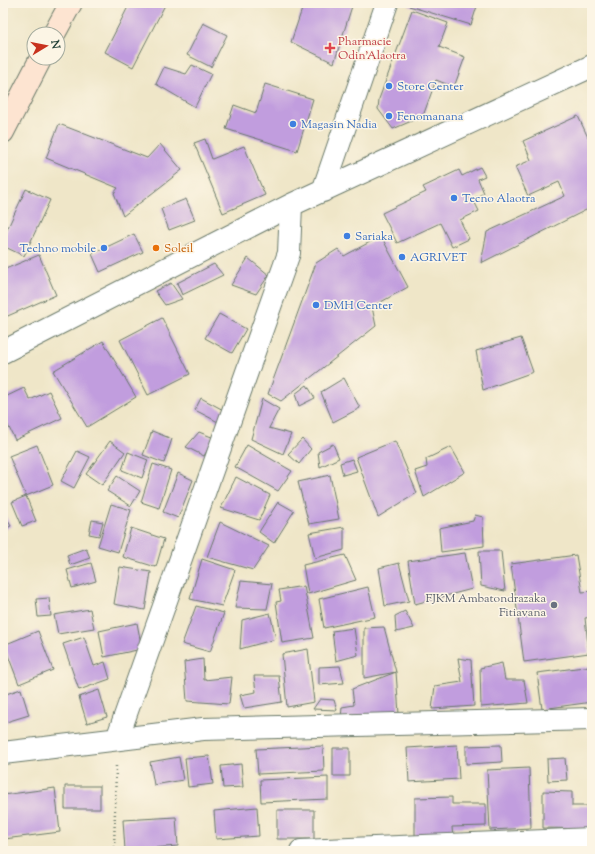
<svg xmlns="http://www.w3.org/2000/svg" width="595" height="854" font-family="'Sorts Mill Goudy',serif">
<rect width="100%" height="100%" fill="#fcf5e5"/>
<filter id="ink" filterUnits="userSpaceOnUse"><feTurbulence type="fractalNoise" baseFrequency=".025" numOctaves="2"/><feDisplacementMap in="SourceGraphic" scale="8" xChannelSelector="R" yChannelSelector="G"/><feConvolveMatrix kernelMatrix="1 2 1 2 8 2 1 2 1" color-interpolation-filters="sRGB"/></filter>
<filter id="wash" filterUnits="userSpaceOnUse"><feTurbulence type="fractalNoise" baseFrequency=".012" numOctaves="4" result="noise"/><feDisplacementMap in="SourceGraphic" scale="16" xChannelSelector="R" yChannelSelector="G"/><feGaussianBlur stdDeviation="0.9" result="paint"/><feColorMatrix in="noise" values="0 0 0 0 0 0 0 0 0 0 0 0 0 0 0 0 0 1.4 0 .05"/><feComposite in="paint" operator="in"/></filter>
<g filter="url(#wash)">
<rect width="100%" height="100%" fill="#efe6c8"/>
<g id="blocks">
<!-- building -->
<path fill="#c19dde" d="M 130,3 L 166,3 L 133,67 L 105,52 Z
M 304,3 L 353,3 L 334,63 L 291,42 Z
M 410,3 L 478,3 L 471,25 L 409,6 Z
M 412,10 L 448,23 L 439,47 L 465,57 L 454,87 L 436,80 L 423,116 L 393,129 L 378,109 L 379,99 Z
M 203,23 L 227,35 L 211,67 L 187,55 Z
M 192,65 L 211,74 L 195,107 L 156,84 L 164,67 L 186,74 Z
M 265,84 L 313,99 L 297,151 L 226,129 L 234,105 L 256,113 Z
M 578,116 L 592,146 L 592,207 L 481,263 L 487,232 L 565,196 L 559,182 L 528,196 L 515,167 L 531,160 L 523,141 Z
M 59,124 L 147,158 L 160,144 L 182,170 L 123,216 L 114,193 L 118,188 L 46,158 Z
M 205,139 L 212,159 L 244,146 L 265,195 L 223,213 L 194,143 Z
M 480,167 L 485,176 L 478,179 L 484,193 L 473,199 L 479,211 L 460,220 L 469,239 L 452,247 L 440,223 L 397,243 L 382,213 L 426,192 L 423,187 L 459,170 L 462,176 Z
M 26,189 L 50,200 L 24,256 L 3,246 L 3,238 Z
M 186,199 L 195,220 L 169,230 L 161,209 Z
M 134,234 L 143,252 L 100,272 L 92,254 Z
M 381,236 L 408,287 L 372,307 L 376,326 L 281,401 L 268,394 L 316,263 L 338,249 L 344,256 Z
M 39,255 L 56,295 L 3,318 L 3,270 Z
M 248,258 L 269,275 L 256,294 L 231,285 Z
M 214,264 L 223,275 L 182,295 L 177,283 Z
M 171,283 L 182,299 L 165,305 L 155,291 Z
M 219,314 L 246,329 L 232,353 L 205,338 Z
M 162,318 L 190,374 L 148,395 L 120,340 Z
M 521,338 L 533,372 L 483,390 L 476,351 Z
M 103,341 L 136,397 L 87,427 L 53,371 Z
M 344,378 L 360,408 L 333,422 L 321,392 Z
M 307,385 L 315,398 L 299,406 L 295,394 Z
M 24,388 L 30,400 L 49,391 L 62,418 L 15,440 L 3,415 L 3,398 Z
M 201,398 L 227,412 L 220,423 L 195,410 Z
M 262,399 L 279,409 L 269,428 L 291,434 L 283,454 L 251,439 Z
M 152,431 L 172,439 L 164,463 L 143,455 Z
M 199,432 L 214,438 L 204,456 L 186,447 Z
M 302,439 L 311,449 L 299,464 L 288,454 Z
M 110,441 L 125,452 L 102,485 L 86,474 Z
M 395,441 L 417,493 L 378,517 L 356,457 Z
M 333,444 L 339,458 L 320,467 L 318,452 Z
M 37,445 L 53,485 L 26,496 L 9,456 Z
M 247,445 L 292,471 L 278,491 L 235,467 Z
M 451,447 L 465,472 L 424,497 L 415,471 L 427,467 L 426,459 Z
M 77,451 L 90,457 L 74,488 L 61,481 Z
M 128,452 L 148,460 L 142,478 L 122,470 Z
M 352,459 L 357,471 L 343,475 L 340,463 Z
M 153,464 L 171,470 L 159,508 L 141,502 Z
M 178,473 L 193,480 L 178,518 L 163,512 Z
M 330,475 L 339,519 L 309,524 L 298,482 Z
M 117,476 L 140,491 L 131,506 L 107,491 Z
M 236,477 L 270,495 L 259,520 L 221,508 Z
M 26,496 L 36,521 L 22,526 L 12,502 Z
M 278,502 L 294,511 L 274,543 L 259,532 Z
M 111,504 L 131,510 L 118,552 L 98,546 Z
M 3,512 L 11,526 L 3,530 Z
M 475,515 L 483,517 L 484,546 L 441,552 L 439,528 L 473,521 Z
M 92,520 L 103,522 L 99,536 L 89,534 Z
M 220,522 L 269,546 L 253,570 L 207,557 Z
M 344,527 L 344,550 L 315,558 L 309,533 Z
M 131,528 L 164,539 L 156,567 L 123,557 Z
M 86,548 L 90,558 L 70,565 L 67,555 Z
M 479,551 L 501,551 L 505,591 L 481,586 Z
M 465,553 L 472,589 L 415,604 L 408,561 Z
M 345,555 L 356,580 L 308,594 L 303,565 Z
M 576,555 L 582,592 L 592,591 L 592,617 L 585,618 L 589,653 L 524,662 L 511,564 Z
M 202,559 L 235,570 L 222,606 L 190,599 Z
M 91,563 L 96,581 L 72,588 L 67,570 Z
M 399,563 L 409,601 L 385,606 L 379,568 Z
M 120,567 L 151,572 L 145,610 L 114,604 Z
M 241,581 L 272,584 L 267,609 L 235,608 Z
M 304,586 L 314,638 L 282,643 L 276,602 L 281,601 L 279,590 Z
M 368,587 L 375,617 L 324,628 L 319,599 Z
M 49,598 L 51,616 L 38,617 L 36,599 Z
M 196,606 L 224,613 L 210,652 L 182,644 Z
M 90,609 L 94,628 L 58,634 L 54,615 Z
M 405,611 L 414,628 L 396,632 L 395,616 Z
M 270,613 L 276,639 L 240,649 L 242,620 Z
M 137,623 L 142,649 L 104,657 L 99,631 Z
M 384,627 L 396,672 L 399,714 L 341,719 L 342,707 L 354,705 L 352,689 L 396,672 L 364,678 L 364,628 Z
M 354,628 L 358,655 L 336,661 L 332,631 Z
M 38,631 L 53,670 L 19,684 L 4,645 Z
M 84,637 L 94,666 L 105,662 L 110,679 L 79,690 L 63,644 Z
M 308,649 L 314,702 L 287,707 L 282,654 Z
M 458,658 L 471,660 L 474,706 L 432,709 L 435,686 L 462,682 Z
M 203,659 L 204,680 L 232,677 L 229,704 L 187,701 L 184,662 Z
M 502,663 L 505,680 L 524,680 L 528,703 L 481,707 L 480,668 Z
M 340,666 L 344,683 L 319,685 L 319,667 Z
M 592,666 L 592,702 L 542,709 L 537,673 Z
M 254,676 L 279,676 L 282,702 L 244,708 L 240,695 L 256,692 Z
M 21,689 L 29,715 L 3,723 L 3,695 Z
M 99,690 L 107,717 L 87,723 L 79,697 Z
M 320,699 L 334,700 L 337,710 L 313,709 Z
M 457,745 L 459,779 L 409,782 L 407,748 Z
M 501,745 L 502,762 L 466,764 L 466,746 Z
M 323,746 L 324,771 L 258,774 L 256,749 Z
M 333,748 L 350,748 L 350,776 L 333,776 Z
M 209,756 L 213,784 L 188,787 L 185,758 Z
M 179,757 L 183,780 L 154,785 L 150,762 Z
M 565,758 L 567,780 L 548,781 L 547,759 Z
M 241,764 L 243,787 L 223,788 L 221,766 Z
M 529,768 L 531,828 L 490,830 L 487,770 Z
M 328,777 L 328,799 L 261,802 L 260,780 Z
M 65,786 L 100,786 L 100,809 L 65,809 Z
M 55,788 L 60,832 L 4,839 L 3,795 Z
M 543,791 L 572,792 L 572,806 L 592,806 L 592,829 L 543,828 Z
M 452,797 L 452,804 L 486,804 L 486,826 L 452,827 L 453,839 L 415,840 L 415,798 Z
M 257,807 L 259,836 L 216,839 L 214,811 Z
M 277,810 L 314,810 L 314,839 L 277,839 Z
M 176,817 L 178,846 L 125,850 L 123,820 Z"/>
</g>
</g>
<g filter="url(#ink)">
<use href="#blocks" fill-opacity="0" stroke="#687868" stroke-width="1"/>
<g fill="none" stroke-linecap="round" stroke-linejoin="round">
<defs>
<path id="street" d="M 323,191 L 387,3
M 3,352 L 291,205 L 592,66
M 117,739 L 289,253 L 291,205
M 3,753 L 203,729 L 592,719
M 301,851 L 592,839"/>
<path id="secondary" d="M 54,34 L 71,3
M 3,132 L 41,58"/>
</defs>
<!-- street casing -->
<use href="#street" stroke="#687868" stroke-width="24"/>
<!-- secondary casing -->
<use href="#secondary" stroke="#687868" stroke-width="24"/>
<!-- path -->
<path stroke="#687868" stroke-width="2.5" stroke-dasharray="1 3" stroke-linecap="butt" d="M 114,851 L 116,766"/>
<!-- street -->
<use href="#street" stroke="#fff" stroke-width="22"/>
<!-- secondary -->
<use href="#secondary" stroke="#fde4d1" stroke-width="22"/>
</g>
</g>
<!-- markers -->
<path fill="#e0444e" stroke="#fcf5e5" stroke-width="1.5" d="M328 42h4v4h4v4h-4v4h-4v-4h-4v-4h4z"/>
<g fill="#3f7fe0" stroke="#fcf5e5" stroke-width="1.5">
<circle cx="389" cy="86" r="4"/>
<circle cx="389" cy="116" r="4"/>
<circle cx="293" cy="124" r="4"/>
<circle cx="454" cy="198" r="4"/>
<circle cx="347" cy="236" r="4"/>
<circle cx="104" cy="248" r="4"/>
<circle cx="402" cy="257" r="4"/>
<circle cx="316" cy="305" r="4"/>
</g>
<circle fill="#e8710a" stroke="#fcf5e5" stroke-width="1.5" cx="156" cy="248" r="4"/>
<circle fill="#6b7280" stroke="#fcf5e5" stroke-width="1.5" cx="554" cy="605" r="4"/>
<g text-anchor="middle" stroke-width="3" stroke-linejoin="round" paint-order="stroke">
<!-- health labels -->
<g font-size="12" fill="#be3a42" stroke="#fcf5e5" text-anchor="start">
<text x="338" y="45">Pharmacie<tspan x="338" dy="14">Odin'Alaotra</tspan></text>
</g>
<!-- shop labels -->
<g font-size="12" fill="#366cbe" stroke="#fcf5e5" text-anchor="start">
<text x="397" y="90">Store Center</text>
<text x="397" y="120">Fenomanana</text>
<text x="301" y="128">Magasin Nadia</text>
<text x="462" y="202">Tecno Alaotra</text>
<text x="355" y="240">Sariaka</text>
<text x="96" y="252" text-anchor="end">Techno mobile</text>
<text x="410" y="261">AGRIVET</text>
<text x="324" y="309">DMH Center</text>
</g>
<!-- food labels -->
<g font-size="12" fill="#c56008" stroke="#fcf5e5" text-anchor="start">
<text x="164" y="252">Soleil</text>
</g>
<!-- worship labels -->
<g font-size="12" fill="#5b616d" stroke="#fcf5e5" text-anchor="end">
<text x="546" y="602">FJKM Ambatondrazaka<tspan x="546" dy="14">Fitiavana</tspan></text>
</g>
</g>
<!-- margin -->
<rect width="595" height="854" fill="none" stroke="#fcf5e5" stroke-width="16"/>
<!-- north arrow -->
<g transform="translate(46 46) rotate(80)"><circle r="19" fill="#fcf5e5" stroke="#a4ab9e"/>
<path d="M0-3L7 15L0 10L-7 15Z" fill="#c8321e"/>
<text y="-6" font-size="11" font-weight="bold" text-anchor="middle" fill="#1f3d34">N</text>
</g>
</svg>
